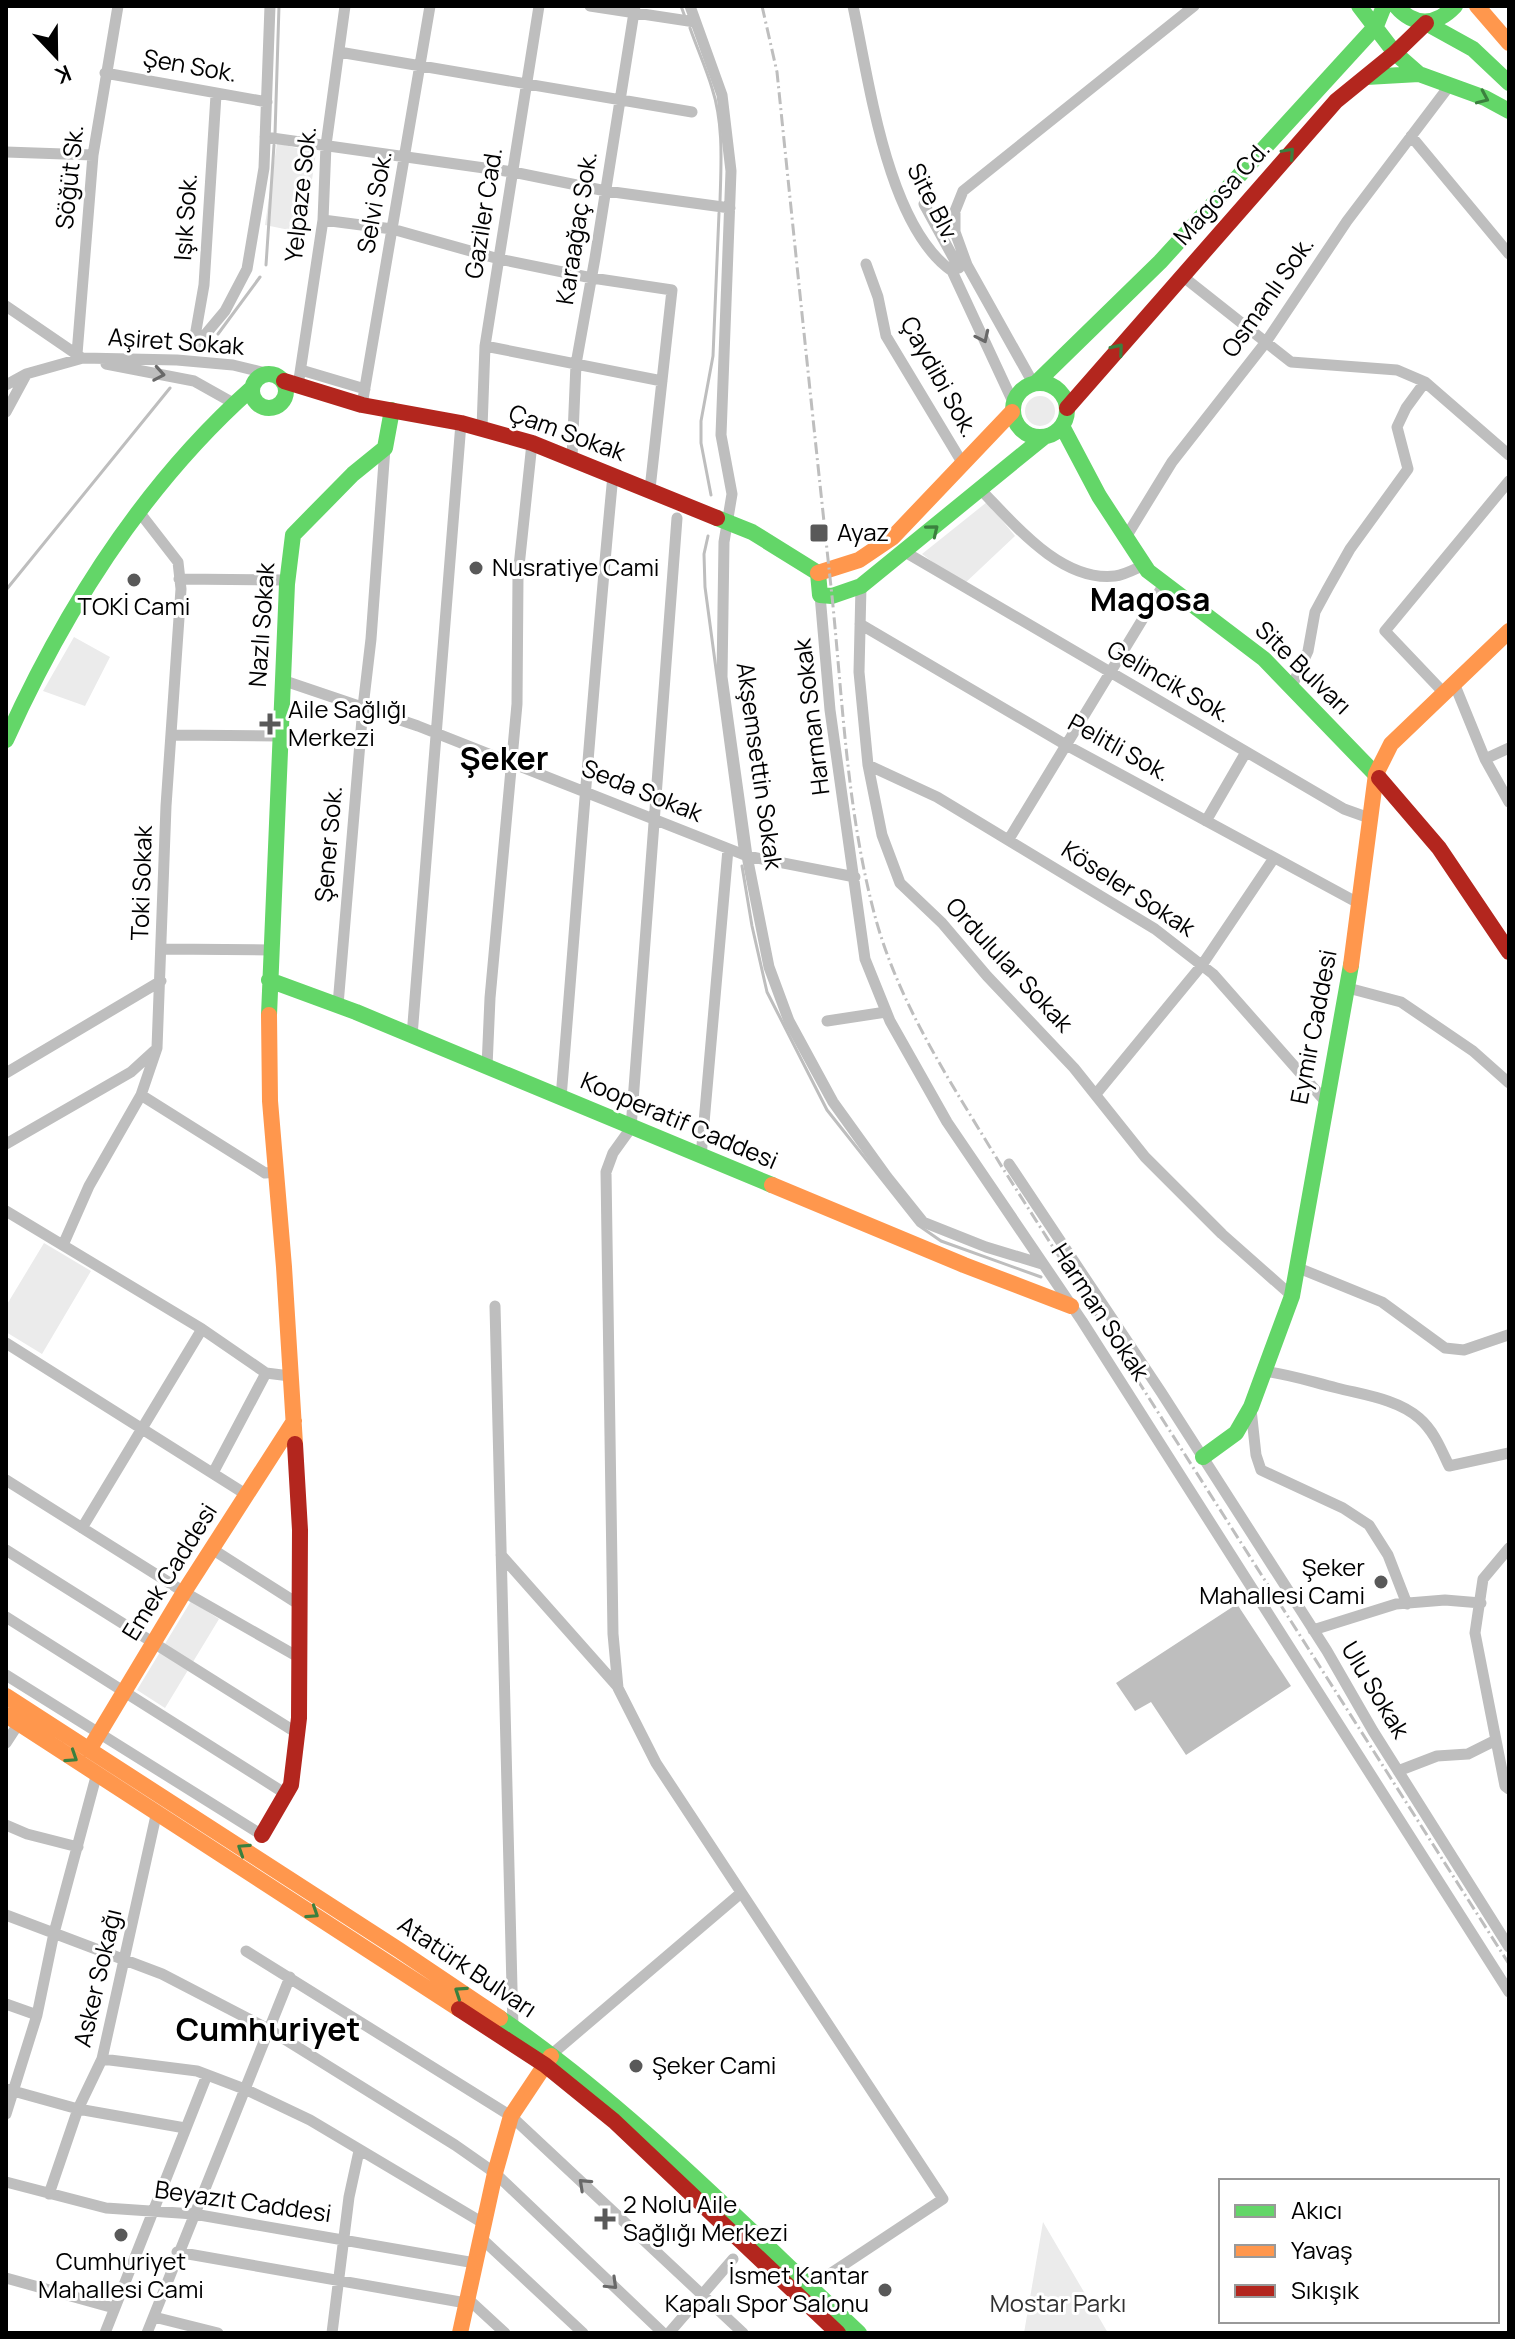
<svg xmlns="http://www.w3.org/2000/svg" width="1515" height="2339" font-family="Manrope,sans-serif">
<rect width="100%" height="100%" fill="#fff"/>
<!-- green -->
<path fill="#ebebeb" d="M 277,143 L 316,153 L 304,233 L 265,225 Z
M1025 411a15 15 0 1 1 30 0a15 15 0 1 1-30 0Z
M 987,502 L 1015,536 L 963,585 L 922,554 Z
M 74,637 L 110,657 L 85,706 L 43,691 Z
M 44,1243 L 91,1271 L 42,1354 L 6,1332 L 6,1306 Z
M 191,1601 L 219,1619 L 165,1708 L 137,1690 Z
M 1043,2222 L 1108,2333 L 1024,2333 Z"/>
<!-- water -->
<path fill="#bebebe" d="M 1237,1604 L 1291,1686 L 1186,1755 L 1151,1702 L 1135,1711 L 1116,1683 Z"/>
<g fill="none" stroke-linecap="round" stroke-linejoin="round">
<!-- stream -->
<path stroke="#bebebe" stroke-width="3" d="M 681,6 L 685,17
M 690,28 C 697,48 706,68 712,88 C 724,125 721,164 720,202
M 275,134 L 279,6
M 266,265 L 274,145
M 218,334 L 260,277
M 711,495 L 701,443 L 701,421 L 713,356 L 719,213
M 708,536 L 704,554 L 705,587 L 740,848
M 6,590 L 170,388
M 742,866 L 752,926 L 767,992 L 827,1110 L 918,1225 L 941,1241 L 1041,1277"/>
<!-- street -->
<path stroke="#bebebe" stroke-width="11" d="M 590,6 L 695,22
M 690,6 L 722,95 L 731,171 L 721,435 L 732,494 L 724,542 L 722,677 L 747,856 L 769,967 L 789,1021 L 833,1102 L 887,1177 L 923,1222 L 986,1247 L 1042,1264
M 853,6 C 869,80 887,226 952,271 L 1013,402
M 339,52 L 692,112
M 105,73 L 267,102
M 1411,136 L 1509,254
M 265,137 L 513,172 L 606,191 L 730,208
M 6,152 L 93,155
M 924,204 L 959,268
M 323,220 L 392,229 L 499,259 L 592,278 L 672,290 L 650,489
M 866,264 L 878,297 L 886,336 L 963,464
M 1181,275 L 1291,362 L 1397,370 L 1425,382 L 1509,455
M 6,306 L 82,358
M 194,342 L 204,285 L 216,95
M 199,342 L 225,311 L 247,269 L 264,168 L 270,6
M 485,346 L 662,381
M 77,354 L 93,155 L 118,6
M 106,364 L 194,381 L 235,404
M 301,370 L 365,389
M 1033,383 L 967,265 L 955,232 L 955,211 L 963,191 L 1194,6
M 6,385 L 26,374 L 83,358 L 177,360 L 233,365 L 266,373
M 298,386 L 323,220 L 326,145 L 345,6
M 362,405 L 430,6
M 6,412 L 26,375
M 482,428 L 485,346 L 539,6
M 572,458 L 576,364 L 595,258 L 635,6
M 981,490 C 1014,524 1061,582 1115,576 C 1124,575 1135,569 1144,565
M 677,518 L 631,1128 L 613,1153 L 606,1172 L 613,1634 L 618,1688 L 656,1763 L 943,2199 L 804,2291
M 1126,537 L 1172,462 L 1266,342 L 1347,221 L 1450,85
M 905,552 L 1344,809 L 1372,819
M 179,579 L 288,580
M 861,586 L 859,672 L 868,765 L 882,835 L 900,883 L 942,923 L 987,976 L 1074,1068 L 1145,1157 L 1222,1234 L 1292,1296
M 820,595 L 830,710 L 865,959 L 890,1021 L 947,1122 L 1082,1321 L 1509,1992
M 860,624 L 1066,745 L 1360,904
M 282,680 L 418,726 L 747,856 L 855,877
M 1454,683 L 1485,759 L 1509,802
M 1292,686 L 1308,651 L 1315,612 L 1328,588 L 1350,549 L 1408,469 L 1397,427 L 1406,408 L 1425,382
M 1444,693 L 1385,631 L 1509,481
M 171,735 L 279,736
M 1485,759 L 1509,748
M 868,765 L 937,797 L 1155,929 L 1213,974 L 1325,1101
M 1206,821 L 1246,752
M 1009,839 L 1164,584
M 162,949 L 270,950
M 1348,988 L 1401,1002 L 1473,1051 L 1509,1083
M 338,1005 L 363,707 L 371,639 L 385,448
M 827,1021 L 886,1012
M 412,1036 L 461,423
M 487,1067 L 490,998 L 517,704 L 518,576 L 532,443
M 6,1073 L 161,981
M 1096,1094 L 1202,965 L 1274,858
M 141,1095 L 265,1173 L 276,1172
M 561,1098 C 578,890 593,682 613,475
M 6,1144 L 131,1072 L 154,1051
M 701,1157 L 728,849
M 1009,1164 L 1161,1392 L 1327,1651 L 1373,1731 L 1509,1947
M 6,1211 L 202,1329 L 266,1373 L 290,1376
M 63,1245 L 89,1186 L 141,1095 L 157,1048 L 166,806 L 181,589 L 178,562 L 140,513
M 1296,1267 L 1382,1302 L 1445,1348 L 1464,1350 L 1508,1335
M 495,1306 L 513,2028
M 6,1343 L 247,1495
M 1263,1371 C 1289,1374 1312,1382 1337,1388 C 1364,1395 1397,1399 1419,1418 C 1434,1431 1441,1449 1449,1466 L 1509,1453
M 1251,1409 L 1256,1455 L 1261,1470 L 1343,1508 L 1369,1525 L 1388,1555 L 1407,1604
M 213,1473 L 266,1373
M 6,1480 L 184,1592 L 300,1658
M 82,1528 L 202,1329
M 1509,1548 L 1483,1579 L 1475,1633 L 1505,1786 L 1509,1789
M 212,1549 L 300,1605
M 6,1550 L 297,1733
M 501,1555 L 618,1687
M 6,1617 L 286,1794
M 1313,1630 L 1396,1604 L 1445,1600 L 1481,1603
M 6,1675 L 262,1835
M 6,1743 L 19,1723
M 1398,1771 L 1437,1756 L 1468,1754 L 1496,1740
M 6,1825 L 27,1834 L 78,1847
M 6,1915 L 162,1974 L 270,2030 L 455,2145 L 495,2173 L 663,2333
M 246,1951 L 511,2116 L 743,2333
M 6,2004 L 37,2015
M 552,2054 L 741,1893
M 102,2059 L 197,2071 L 247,2090 L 310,2120 L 483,2223
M 6,2089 L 78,2109 L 185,2128
M 6,2114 L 37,2015 L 54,1933 L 97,1773
M 6,2182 L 106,2208 L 194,2214 L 475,2263
M 49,2194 L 78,2109 L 102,2059 L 157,1811
M 480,2237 L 583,2333
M 177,2252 L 466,2303
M 6,2278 L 114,2308
M 467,2298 L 505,2333
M 154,2317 L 218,2333
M 105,2333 L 207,2075
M 147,2333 L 290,1977
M 332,2333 L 349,2197 L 359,2151
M 669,2333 L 733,2259"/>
<!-- fast -->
<path stroke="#63d668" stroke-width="16" d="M 1359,6 L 1395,53 L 1419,74 L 1485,98 L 1509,111
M 1396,6 C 1414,27 1436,26 1455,6
M 1426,23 L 1473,49 L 1509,83
M 1366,77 L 1419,74
M252 391a17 17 0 1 1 34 0a17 17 0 1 1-34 0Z
M1013 410a27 27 0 1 1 54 0a27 27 0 1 1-54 0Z
M 1036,383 L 1160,262 L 1376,26 L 1384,6
M 1062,426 L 1099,496 L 1148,571 L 1264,659 L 1379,778
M 717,518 L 752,532 L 818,573
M 818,573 L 820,595 L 832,596 L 861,586 L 1044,437
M 6,740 C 65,609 144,484 252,388
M 269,980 L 356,1012 L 772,1185
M 269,1015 L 287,584 L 293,535 L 353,474 L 385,448 L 392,410
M 1203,1457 L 1236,1433 L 1251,1407 L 1292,1296 L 1351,965
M 500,2018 C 631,2108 743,2225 859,2333"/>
<!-- slow -->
<path stroke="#ff974d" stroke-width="16" d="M 1477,6 L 1509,43
M 818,573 L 859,560 L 893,537 L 1012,412
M 1351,965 L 1376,774 L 1391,744 L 1509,631
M 269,1015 L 270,1101 L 284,1267 L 295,1444
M 772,1185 L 964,1265 L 1071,1306
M 6,1696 L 399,1950 L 500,2018
M 6,1715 L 459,2009
M 89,1750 L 184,1592 L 294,1421
M 460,2333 L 495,2173 L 511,2116 L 551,2056"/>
<!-- jam -->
<path stroke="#b3261e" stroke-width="16" d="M 284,381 L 362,405 L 461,423 L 532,443 L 717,518
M 1067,408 L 1336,101 L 1395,53 L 1426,23
M 1379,778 L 1439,848 L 1509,952
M 262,1835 L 291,1785 L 299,1718 L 300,1530 L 295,1444
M 459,2009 L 545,2065 L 614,2121 L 838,2333"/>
<!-- rail -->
<path stroke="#bebebe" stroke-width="3" stroke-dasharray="12 4 2 4" stroke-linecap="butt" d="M 762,6 L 777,72 C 795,247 813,421 832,596 C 843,704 847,814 876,920 C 901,1009 955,1089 1002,1167 L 1509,1964"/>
</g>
<!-- one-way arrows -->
<defs><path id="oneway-chevron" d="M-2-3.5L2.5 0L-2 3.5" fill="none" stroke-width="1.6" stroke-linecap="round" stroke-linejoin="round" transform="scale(2)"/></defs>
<g stroke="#3b803e">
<use href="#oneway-chevron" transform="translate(1483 98) rotate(24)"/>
<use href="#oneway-chevron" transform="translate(1289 153) rotate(-48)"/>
<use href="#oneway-chevron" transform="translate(1118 349) rotate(-50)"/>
<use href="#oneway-chevron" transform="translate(933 530) rotate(-39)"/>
<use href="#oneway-chevron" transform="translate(72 1757) rotate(33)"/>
<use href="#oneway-chevron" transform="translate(243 1849) rotate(-147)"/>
<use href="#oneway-chevron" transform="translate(313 1913) rotate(33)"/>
<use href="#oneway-chevron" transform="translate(460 1992) rotate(-146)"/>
</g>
<g stroke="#686868">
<use href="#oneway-chevron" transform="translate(983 337) rotate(65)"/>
<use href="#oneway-chevron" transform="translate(159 374) rotate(10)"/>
<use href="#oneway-chevron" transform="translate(584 2184) rotate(-137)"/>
<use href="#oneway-chevron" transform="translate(612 2284) rotate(44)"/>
</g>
<!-- markers -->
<g fill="#595959" stroke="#fff" stroke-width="3">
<rect x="809" y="523" width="20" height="20" rx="4"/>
<circle cx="476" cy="568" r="8"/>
<circle cx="134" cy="580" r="8"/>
<path d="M266 712h8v8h8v8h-8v8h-8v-8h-8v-8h8z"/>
<circle cx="1381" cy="1582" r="8"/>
<circle cx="636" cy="2066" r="8"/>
<path d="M601 2207h8v8h8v8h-8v8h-8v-8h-8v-8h8z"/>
<circle cx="121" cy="2235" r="8"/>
<circle cx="885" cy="2290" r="8"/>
</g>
<g text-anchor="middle" stroke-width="6" stroke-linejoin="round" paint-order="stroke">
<!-- street labels -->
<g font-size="24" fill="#000" stroke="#fff">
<text transform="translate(190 66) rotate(10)" y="8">Şen Sok.</text>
<text transform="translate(70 177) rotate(-84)" y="8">Söğüt Sk.</text>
<text transform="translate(1222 193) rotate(-48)" y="8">Magosa Cd.</text>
<text transform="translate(301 194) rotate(-84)" y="8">Yelpaze Sok.</text>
<text transform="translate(375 202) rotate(-80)" y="8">Selvi Sok.</text>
<text transform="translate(933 203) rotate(63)" y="8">Site Blv.</text>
<text transform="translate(484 213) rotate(-81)" y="8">Gaziler Cad.</text>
<text transform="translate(186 217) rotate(-86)" y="8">Işık Sok.</text>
<text transform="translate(577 228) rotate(-81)" y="8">Karaağaç Sok.</text>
<text transform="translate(1268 297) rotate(-55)" y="8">Osmanlı Sok.</text>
<text transform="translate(176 342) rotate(4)" y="8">Aşiret Sokak</text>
<text transform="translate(939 377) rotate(61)" y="8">Çaydibi Sok.</text>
<text transform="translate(567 433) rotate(20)" y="8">Çam Sokak</text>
<text transform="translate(262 625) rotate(-86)" y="8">Nazlı Sokak</text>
<text transform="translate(1303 668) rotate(44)" y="8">Site Bulvarı</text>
<text transform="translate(1169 682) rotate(30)" y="8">Gelincik Sok.</text>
<text transform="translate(812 717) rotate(-97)" y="8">Harman Sokak</text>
<text transform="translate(1119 748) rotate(29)" y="8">Pelitli Sok.</text>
<text transform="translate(759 766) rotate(82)" y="8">Akşemsettin Sokak</text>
<text transform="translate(642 791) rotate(22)" y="8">Seda Sokak</text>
<text transform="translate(329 844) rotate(-85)" y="8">Şener Sok.</text>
<text transform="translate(142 883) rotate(-88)" y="8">Toki Sokak</text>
<text transform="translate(1128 889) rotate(33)" y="8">Köseler Sokak</text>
<text transform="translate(1009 965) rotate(47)" y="8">Ordulular Sokak</text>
<text transform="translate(1314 1027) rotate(-79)" y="8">Eymir Caddesi</text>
<text transform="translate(679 1121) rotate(23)" y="8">Kooperatif Caddesi</text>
<text transform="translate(1100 1312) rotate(57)" y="8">Harman Sokak</text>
<text transform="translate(170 1572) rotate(-58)" y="8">Emek Caddesi</text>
<text transform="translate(1375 1690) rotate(59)" y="8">Ulu Sokak</text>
<text transform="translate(467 1967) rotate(34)" y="8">Atatürk Bulvarı</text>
<text transform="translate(98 1978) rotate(-77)" y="8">Asker Sokağı</text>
<text transform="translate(243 2202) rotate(8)" y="8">Beyazıt Caddesi</text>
</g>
<!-- poi labels -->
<g font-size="24" fill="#000" stroke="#fff" text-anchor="start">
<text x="837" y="541">Ayaz</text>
<text x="492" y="576">Nusratiye Cami</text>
<text x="134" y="615" text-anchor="middle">TOKİ Cami</text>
<text x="288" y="718">Aile Sağlığı<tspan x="288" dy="28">Merkezi</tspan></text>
<text x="1365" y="1576" text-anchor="end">Şeker<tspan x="1365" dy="28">Mahallesi Cami</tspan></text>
<text x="652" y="2074">Şeker Cami</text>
<text x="623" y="2213">2 Nolu Aile<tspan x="623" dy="28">Sağlığı Merkezi</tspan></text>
<text x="121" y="2270" text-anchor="middle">Cumhuriyet<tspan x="121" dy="28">Mahallesi Cami</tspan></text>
<text x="869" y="2284" text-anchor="end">İsmet Kantar<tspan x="869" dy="28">Kapalı Spor Salonu</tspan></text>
</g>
<!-- park labels -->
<g font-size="24" fill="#323232" stroke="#fff">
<text x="1058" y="2312">Mostar Parkı</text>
</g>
<!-- district labels -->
<g font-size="32" font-weight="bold" fill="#000" stroke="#fff">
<text x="1150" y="611">Magosa</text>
<text x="504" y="770">Şeker</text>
<text x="268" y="2041">Cumhuriyet</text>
</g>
</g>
<!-- border -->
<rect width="1515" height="2339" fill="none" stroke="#000000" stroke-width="16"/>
<!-- legend -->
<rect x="1219" y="2179" width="280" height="144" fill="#ffffff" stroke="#999999" stroke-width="2"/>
<rect x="1235" y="2205" width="40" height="12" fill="#63d668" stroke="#999999" stroke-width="2"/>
<text x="1291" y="2219" font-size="24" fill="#000000">Akıcı</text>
<rect x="1235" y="2245" width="40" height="12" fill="#ff974d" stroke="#999999" stroke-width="2"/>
<text x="1291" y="2259" font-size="24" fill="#000000">Yavaş</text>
<rect x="1235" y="2285" width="40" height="12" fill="#b3261e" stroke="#999999" stroke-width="2"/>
<text x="1291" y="2299" font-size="24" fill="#000000">Sıkışık</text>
<!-- north arrow -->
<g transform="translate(56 56) rotate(158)" stroke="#ffffff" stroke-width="6" paint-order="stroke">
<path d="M0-6L14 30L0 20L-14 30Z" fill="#000000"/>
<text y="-12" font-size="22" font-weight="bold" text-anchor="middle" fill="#000000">K</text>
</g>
</svg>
